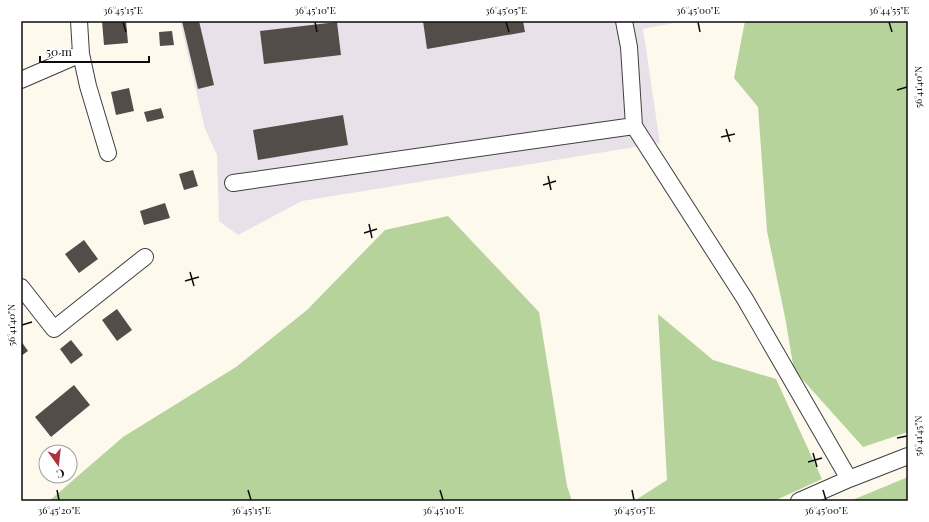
<svg xmlns="http://www.w3.org/2000/svg" width="929" height="522" font-family="'Playfair Display',serif">
<rect width="100%" height="100%" fill="#fdf9ed"/>
<!-- industrial -->
<path fill="#e9e1ea" d="M 180,21 L 684,21 L 643,29 L 660,143 L 302,201 L 238,235 L 219,221 L 217,155 L 205,129 Z"/>
<!-- forest -->
<path fill="#b6d39b" d="M 745,21 L 908,21 L 908,432 L 863,447 L 794,370 L 785,317 L 767,231 L 758,107 L 734,78 Z
M 448,216 L 539,312 L 567,486 L 572,501 L 49,501 L 123,437 L 236,367 L 307,310 L 385,230 Z
M 658,314 L 713,360 L 776,379 L 822,479 L 774,501 L 634,501 L 667,480 Z
M 908,477 L 908,501 L 850,501 Z"/>
<!-- building -->
<path fill="#534d49" d="M 102,21 L 126,21 L 128,43 L 104,45 Z
M 182,21 L 199,21 L 214,85 L 198,89 Z
M 423,21 L 523,21 L 525,32 L 427,49 Z
M 337,22 L 341,55 L 264,64 L 260,31 Z
M 172,31 L 174,45 L 160,46 L 159,32 Z
M 129,88 L 134,111 L 116,115 L 111,92 Z
M 161,108 L 164,118 L 147,122 L 144,112 Z
M 343,115 L 348,145 L 258,160 L 253,130 Z
M 193,170 L 198,186 L 184,190 L 179,174 Z
M 165,203 L 170,218 L 144,225 L 140,211 Z
M 84,240 L 98,259 L 79,273 L 65,254 Z
M 117,309 L 132,330 L 117,341 L 102,320 Z
M 71,340 L 83,355 L 71,364 L 60,349 Z
M 21,341 L 28,351 L 21,356 Z
M 74,385 L 90,405 L 51,437 L 35,417 Z"/>
<g fill="none" stroke-linecap="round" stroke-linejoin="round">
<defs>
<path id="minor" d="M 79,21 L 81,54 L 88,86 L 108,153
M 624,21 L 629,47 L 634,126
M 21,80 L 81,54
M 233,183 L 634,126 L 745,299 L 849,479
M 21,287 L 54,329 L 145,257
M 799,501 L 849,479 L 908,456"/>
</defs>
<!-- minor casing -->
<use href="#minor" stroke="#3f3f3f" stroke-width="18"/>
<!-- minor -->
<use href="#minor" stroke="#fff" stroke-width="16"/>
</g>
<!-- ticks -->
<path fill="none" stroke="#0c0c0c" stroke-width="1.5" d="M 123,22 L 126,32M 315,22 L 317,32M 506,22 L 509,32M 698,22 L 700,32M 889,22 L 892,32M 897,90 L 907,87M 726,129 L 730,142M 721,137 L 735,134M 548,176 L 551,190M 543,185 L 556,181M 369,224 L 372,238M 364,233 L 377,229M 190,272 L 194,286M 185,281 L 199,277M 22,325 L 32,322M 897,438 L 907,436M 813,453 L 817,467M 808,462 L 822,458M 57,490 L 59,500M 248,490 L 251,500M 440,490 L 443,500M 632,490 L 634,500M 823,490 L 826,500"/>
<!-- border -->
<rect width="929" height="522" fill="none" stroke="#ffffff" stroke-width="44"/>
<!-- north arrow -->
<g transform="translate(58 464) rotate(165)"><circle r="19" fill="#ffffff" stroke="#9e9e9e"/>
<path d="M0-3L7 15L0 10L-7 15Z" fill="#ad323c"/>
<text y="-6" font-size="11" font-weight="bold" text-anchor="middle" fill="#0c0c0c">С</text>
</g>
<!-- scale -->
<path d="M40 56v6h109v-6" fill="none" stroke="#0c0c0c" stroke-width="2"/>
<text x="46" y="56" font-size="12" fill="#0c0c0c" stroke="#ffffff" stroke-width="3" paint-order="stroke">50 m</text>
<rect x="22" y="22" width="885" height="478" fill="none" stroke="#0c0c0c" stroke-width="1.5"/>
<g font-size="10" text-anchor="middle" fill="#0c0c0c">
<text x="123" y="14">36°45'15"E</text>
<text x="315" y="14">36°45'10"E</text>
<text x="506" y="14">36°45'05"E</text>
<text x="698" y="14">36°45'00"E</text>
<text x="889" y="14">36°44'55"E</text>
<text transform="translate(918 87) rotate(-90)" y="4">56°41'40"N</text>
<text transform="translate(11 325) rotate(-90)" y="4">56°41'40"N</text>
<text transform="translate(918 436) rotate(-90)" y="4">56°41'45"N</text>
<text x="59" y="514">36°45'20"E</text>
<text x="251" y="514">36°45'15"E</text>
<text x="443" y="514">36°45'10"E</text>
<text x="634" y="514">36°45'05"E</text>
<text x="826" y="514">36°45'00"E</text>
</g>
</svg>
